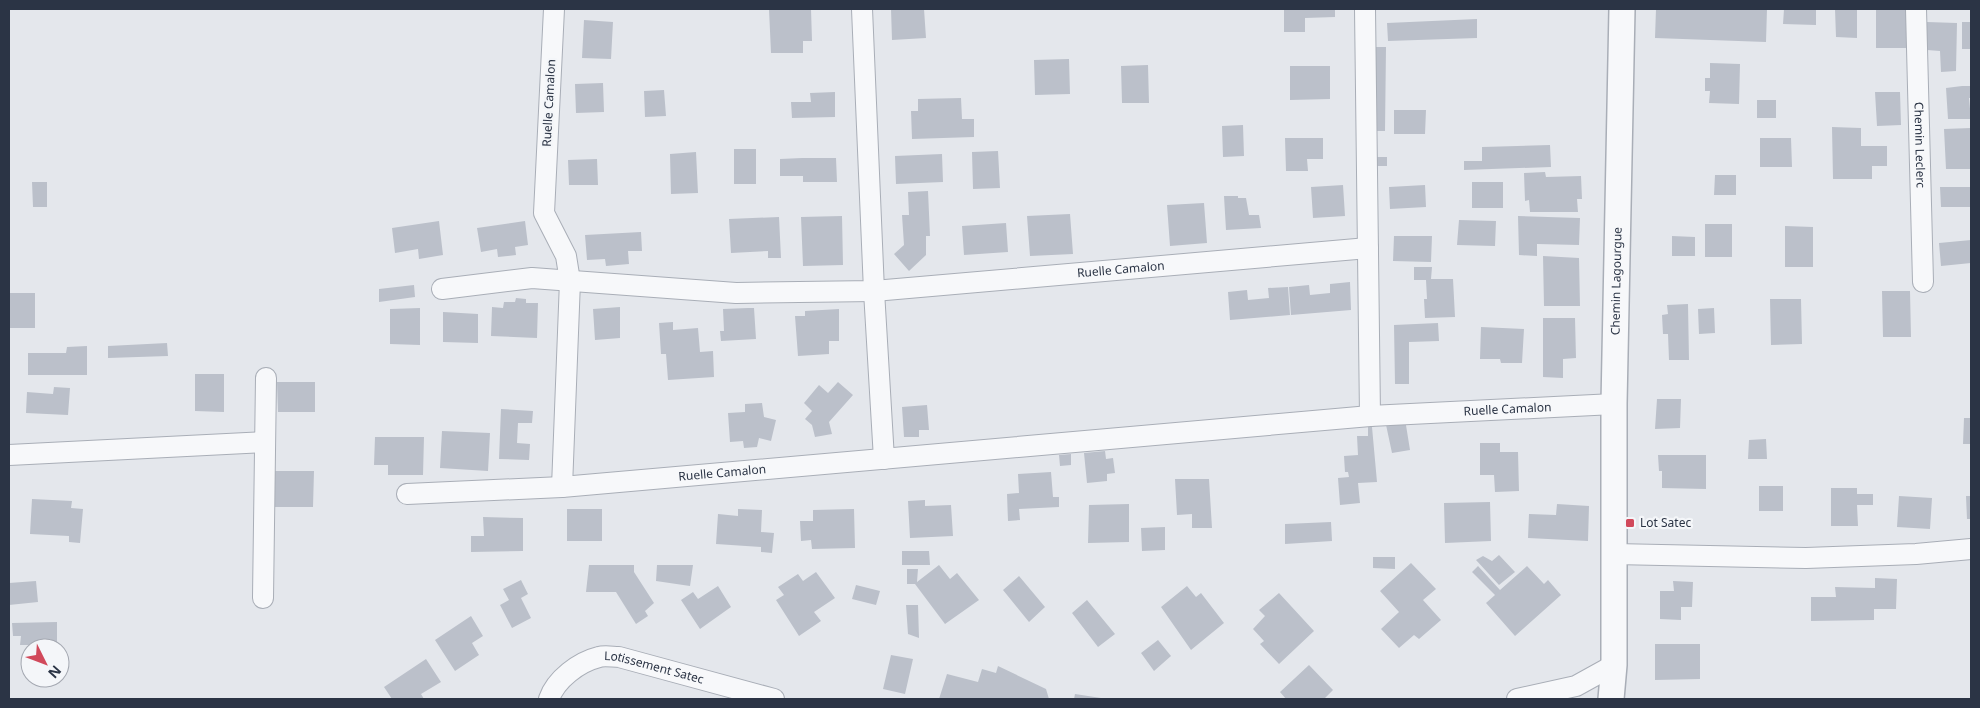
<svg xmlns="http://www.w3.org/2000/svg" width="1980" height="708" font-family="'Noto Sans',sans-serif">
<rect width="100%" height="100%" fill="#e4e7ec"/>
<!-- building -->
<path fill="#bbc0ca" d="M 769,9 L 811,9 L 812,41 L 803,41 L 803,53 L 771,53 Z
M 891,9 L 924,9 L 926,38 L 892,40 Z
M 1284,9 L 1335,9 L 1335,17 L 1305,18 L 1305,32 L 1284,32 Z
M 1656,9 L 1767,9 L 1766,42 L 1655,38 Z
M 1784,9 L 1816,9 L 1816,25 L 1783,24 Z
M 1835,9 L 1857,9 L 1857,38 L 1836,37 Z
M 1876,9 L 1906,9 L 1907,48 L 1876,48 Z
M 1477,19 L 1477,38 L 1388,41 L 1387,23 Z
M 584,20 L 613,22 L 611,59 L 582,58 Z
M 1927,22 L 1957,23 L 1956,71 L 1941,72 L 1940,51 L 1927,50 Z
M 1962,22 L 1971,22 L 1971,49 L 1962,49 Z
M 1374,47 L 1386,47 L 1385,131 L 1374,131 Z
M 1069,59 L 1070,94 L 1035,95 L 1034,60 Z
M 1710,63 L 1740,64 L 1739,104 L 1709,103 L 1710,91 L 1705,91 L 1705,78 L 1710,78 Z
M 1148,65 L 1149,103 L 1122,103 L 1121,66 Z
M 1290,66 L 1330,66 L 1330,99 L 1290,100 Z
M 603,83 L 604,112 L 576,113 L 575,84 Z
M 1962,86 L 1971,86 L 1971,98 L 1969,98 L 1971,119 L 1948,119 L 1946,88 Z
M 664,90 L 666,116 L 645,117 L 644,91 Z
M 835,92 L 835,117 L 792,118 L 791,102 L 811,102 L 810,93 Z
M 1875,92 L 1900,92 L 1901,125 L 1877,126 Z
M 961,98 L 962,119 L 974,119 L 974,137 L 912,139 L 911,111 L 918,111 L 918,99 Z
M 1757,100 L 1776,100 L 1776,118 L 1757,118 Z
M 1394,110 L 1426,110 L 1425,134 L 1394,134 Z
M 1243,125 L 1244,156 L 1223,157 L 1222,126 Z
M 1832,127 L 1861,128 L 1861,146 L 1887,146 L 1887,166 L 1872,166 L 1872,179 L 1833,179 Z
M 1971,128 L 1971,169 L 1946,169 L 1944,129 Z
M 1285,138 L 1323,138 L 1323,159 L 1307,159 L 1308,171 L 1286,171 Z
M 1760,138 L 1791,138 L 1792,167 L 1760,167 Z
M 1550,145 L 1551,167 L 1464,170 L 1464,161 L 1482,161 L 1482,147 Z
M 734,149 L 756,149 L 756,184 L 734,184 Z
M 998,151 L 1000,188 L 973,189 L 972,152 Z
M 696,152 L 698,193 L 671,194 L 670,154 Z
M 942,154 L 943,182 L 896,184 L 895,156 Z
M 1374,157 L 1387,157 L 1387,166 L 1373,166 Z
M 802,158 L 836,158 L 837,182 L 803,182 L 803,176 L 780,176 L 780,159 Z
M 597,159 L 598,185 L 569,185 L 568,160 Z
M 1545,172 L 1546,177 L 1581,176 L 1582,199 L 1577,199 L 1578,212 L 1530,212 L 1529,200 L 1525,201 L 1524,173 Z
M 1715,175 L 1736,175 L 1736,195 L 1714,195 Z
M 32,182 L 47,182 L 47,207 L 33,207 Z
M 1472,182 L 1503,182 L 1503,208 L 1472,208 Z
M 1343,185 L 1345,216 L 1313,218 L 1311,187 Z
M 1425,185 L 1426,207 L 1390,209 L 1389,187 Z
M 1940,187 L 1971,187 L 1971,207 L 1941,207 Z
M 928,191 L 930,236 L 926,236 L 926,255 L 909,271 L 894,254 L 904,245 L 902,215 L 909,215 L 908,192 Z
M 1224,196 L 1238,196 L 1238,198 L 1246,198 L 1249,215 L 1259,215 L 1261,228 L 1226,230 Z
M 1204,203 L 1207,243 L 1170,246 L 1167,205 Z
M 1070,214 L 1073,254 L 1030,256 L 1027,216 Z
M 842,216 L 843,265 L 803,266 L 801,217 Z
M 1518,216 L 1580,218 L 1579,245 L 1537,244 L 1537,256 L 1519,255 Z
M 779,217 L 781,258 L 768,258 L 768,251 L 731,253 L 729,219 Z
M 1459,220 L 1496,221 L 1495,246 L 1457,245 Z
M 439,221 L 443,255 L 419,259 L 418,249 L 395,253 L 392,228 Z
M 525,221 L 528,245 L 515,247 L 516,255 L 498,257 L 497,249 L 481,252 L 477,228 Z
M 1006,223 L 1008,252 L 964,255 L 962,226 Z
M 1705,224 L 1732,224 L 1732,257 L 1705,257 Z
M 1785,226 L 1813,227 L 1813,267 L 1785,267 Z
M 641,232 L 642,251 L 628,251 L 629,264 L 606,266 L 605,259 L 587,260 L 585,235 Z
M 1394,236 L 1432,236 L 1431,262 L 1393,261 Z
M 1672,236 L 1695,237 L 1695,256 L 1672,256 Z
M 1971,240 L 1971,263 L 1941,266 L 1939,243 Z
M 1543,256 L 1579,258 L 1580,306 L 1544,306 Z
M 1414,267 L 1432,267 L 1431,279 L 1453,279 L 1455,317 L 1425,318 L 1424,299 L 1427,299 L 1426,280 L 1414,280 Z
M 1350,282 L 1351,310 L 1291,315 L 1289,287 L 1309,285 L 1310,295 L 1330,293 L 1330,284 Z
M 414,285 L 415,297 L 379,302 L 379,289 Z
M 1288,287 L 1290,315 L 1230,320 L 1228,292 L 1247,290 L 1248,300 L 1269,298 L 1268,288 Z
M 1882,291 L 1910,291 L 1911,337 L 1883,337 Z
M 9,293 L 35,293 L 35,328 L 9,328 Z
M 516,298 L 526,299 L 526,303 L 538,303 L 537,338 L 491,336 L 492,307 L 503,308 L 504,302 L 515,302 Z
M 1770,299 L 1801,299 L 1802,344 L 1771,345 Z
M 1688,304 L 1689,360 L 1669,360 L 1668,334 L 1663,334 L 1662,315 L 1668,314 L 1667,305 Z
M 620,307 L 620,338 L 595,340 L 593,309 Z
M 420,308 L 420,345 L 390,344 L 390,309 Z
M 748,308 L 754,308 L 756,339 L 721,341 L 720,331 L 724,331 L 723,309 Z
M 1714,308 L 1715,333 L 1699,334 L 1698,309 Z
M 839,309 L 839,341 L 829,341 L 829,354 L 798,356 L 795,316 L 805,316 L 805,311 Z
M 443,312 L 478,314 L 478,343 L 443,342 Z
M 1543,318 L 1575,318 L 1576,358 L 1563,359 L 1563,378 L 1543,377 Z
M 673,322 L 673,330 L 698,328 L 700,352 L 713,351 L 714,377 L 668,380 L 666,354 L 661,354 L 659,323 Z
M 1438,323 L 1439,341 L 1409,342 L 1409,384 L 1395,384 L 1394,325 Z
M 1481,327 L 1524,329 L 1522,363 L 1501,363 L 1500,359 L 1480,359 Z
M 167,343 L 168,356 L 108,358 L 108,346 Z
M 87,346 L 87,375 L 28,375 L 28,353 L 66,353 L 67,347 Z
M 195,374 L 224,374 L 224,412 L 195,411 Z
M 277,382 L 315,382 L 315,412 L 278,412 Z
M 838,382 L 853,395 L 829,422 L 832,434 L 815,437 L 812,425 L 805,419 L 812,411 L 804,403 L 819,385 L 828,393 Z
M 54,387 L 70,388 L 68,415 L 26,413 L 27,392 L 53,394 Z
M 1657,399 L 1681,399 L 1680,428 L 1655,429 Z
M 762,403 L 764,417 L 776,420 L 771,441 L 759,438 L 757,447 L 744,448 L 743,441 L 730,442 L 728,413 L 745,412 L 745,404 Z
M 927,405 L 929,430 L 919,430 L 919,437 L 904,437 L 902,407 Z
M 501,409 L 533,411 L 532,423 L 518,423 L 517,443 L 530,444 L 529,460 L 499,459 Z
M 1964,418 L 1971,418 L 1971,444 L 1963,444 Z
M 1405,419 L 1410,450 L 1392,453 L 1385,420 Z
M 1368,427 L 1372,427 L 1377,482 L 1358,483 L 1360,503 L 1340,505 L 1338,478 L 1349,477 L 1348,472 L 1345,472 L 1344,456 L 1358,455 L 1357,436 L 1368,436 Z
M 442,431 L 490,433 L 488,471 L 440,468 Z
M 375,437 L 424,437 L 423,475 L 388,475 L 388,465 L 374,465 Z
M 1766,439 L 1767,459 L 1748,459 L 1749,440 Z
M 1480,443 L 1500,443 L 1500,452 L 1518,452 L 1519,491 L 1495,492 L 1494,475 L 1480,475 Z
M 1105,451 L 1106,459 L 1113,458 L 1115,473 L 1107,474 L 1107,481 L 1087,483 L 1084,453 Z
M 1071,454 L 1071,465 L 1060,466 L 1059,455 Z
M 1658,455 L 1706,455 L 1706,489 L 1662,488 L 1662,471 L 1659,471 Z
M 275,471 L 314,471 L 313,507 L 275,507 Z
M 1051,472 L 1053,497 L 1059,497 L 1059,507 L 1019,509 L 1020,520 L 1008,521 L 1007,494 L 1019,493 L 1018,474 Z
M 1175,479 L 1209,479 L 1212,528 L 1192,528 L 1192,514 L 1177,515 Z
M 1759,486 L 1783,486 L 1783,511 L 1759,511 Z
M 1831,488 L 1857,488 L 1857,494 L 1873,494 L 1873,505 L 1857,505 L 1858,526 L 1831,526 Z
M 1899,496 L 1932,498 L 1930,529 L 1897,527 Z
M 1966,496 L 1971,496 L 1971,519 L 1967,519 Z
M 32,499 L 72,501 L 71,508 L 83,509 L 80,543 L 69,542 L 69,536 L 30,534 Z
M 925,500 L 925,506 L 951,505 L 953,536 L 910,538 L 908,501 Z
M 1490,502 L 1491,541 L 1445,543 L 1444,503 Z
M 1129,504 L 1129,542 L 1088,543 L 1089,505 Z
M 1557,504 L 1589,506 L 1588,541 L 1528,538 L 1529,514 L 1556,515 Z
M 567,509 L 602,509 L 602,541 L 567,541 Z
M 738,509 L 762,510 L 761,532 L 774,533 L 772,553 L 761,552 L 761,547 L 716,544 L 718,514 L 738,516 Z
M 854,509 L 855,548 L 812,549 L 811,540 L 801,541 L 800,521 L 813,521 L 813,510 Z
M 483,517 L 523,518 L 523,551 L 471,552 L 471,536 L 484,536 Z
M 1331,522 L 1332,541 L 1285,544 L 1285,524 Z
M 1165,527 L 1165,550 L 1142,551 L 1141,528 Z
M 902,551 L 929,551 L 930,565 L 902,565 Z
M 1499,555 L 1515,572 L 1499,585 L 1476,560 L 1483,556 L 1492,561 Z
M 1373,557 L 1395,557 L 1395,569 L 1373,568 Z
M 1411,563 L 1436,589 L 1423,600 L 1441,620 L 1419,639 L 1414,635 L 1399,648 L 1381,629 L 1399,612 L 1380,591 Z
M 589,565 L 634,565 L 634,572 L 654,603 L 645,611 L 648,616 L 636,624 L 616,592 L 586,592 Z
M 657,565 L 693,565 L 690,586 L 656,581 Z
M 939,565 L 950,579 L 957,573 L 979,600 L 945,624 L 915,584 L 907,584 L 907,569 L 918,569 L 917,582 Z
M 1478,566 L 1500,590 L 1527,566 L 1544,584 L 1548,580 L 1561,595 L 1515,636 L 1486,603 L 1495,595 L 1472,572 Z
M 816,572 L 835,598 L 814,612 L 821,621 L 799,636 L 776,600 L 784,595 L 778,587 L 798,574 L 803,581 Z
M 1019,576 L 1045,607 L 1029,622 L 1003,590 Z
M 1875,578 L 1897,579 L 1896,609 L 1874,609 L 1874,620 L 1811,621 L 1811,597 L 1836,597 L 1835,587 L 1875,588 Z
M 521,580 L 528,594 L 521,598 L 531,618 L 512,628 L 500,605 L 509,600 L 503,589 Z
M 36,581 L 38,602 L 9,605 L 9,583 Z
M 1673,581 L 1693,582 L 1692,607 L 1681,607 L 1681,620 L 1660,619 L 1660,591 L 1674,591 Z
M 856,585 L 880,591 L 876,605 L 852,599 Z
M 718,586 L 731,607 L 700,629 L 681,600 L 693,592 L 698,599 Z
M 1187,586 L 1196,597 L 1201,593 L 1224,623 L 1191,650 L 1161,607 Z
M 1279,593 L 1314,631 L 1279,664 L 1260,644 L 1264,641 L 1253,629 L 1265,616 L 1259,610 Z
M 1087,600 L 1115,634 L 1098,647 L 1072,613 Z
M 906,605 L 918,605 L 919,638 L 908,634 Z
M 471,616 L 483,636 L 472,643 L 479,655 L 455,671 L 435,640 Z
M 57,622 L 57,648 L 43,648 L 43,645 L 20,645 L 21,636 L 13,636 L 12,623 Z
M 1158,640 L 1171,656 L 1154,671 L 1141,653 Z
M 1655,644 L 1700,644 L 1700,679 L 1655,680 Z
M 891,655 L 913,659 L 905,694 L 883,689 Z
M 426,659 L 441,682 L 421,694 L 424,699 L 392,699 L 384,687 Z
M 1309,665 L 1333,690 L 1324,699 L 1286,699 L 1280,692 Z
M 998,666 L 1046,689 L 1049,699 L 939,699 L 947,674 L 978,682 L 982,669 L 996,673 Z
M 1075,694 L 1101,698 L 1100,699 L 1074,699 Z"/>
<g fill="none" stroke-linecap="round" stroke-linejoin="round">
<defs>
<g id="minor">
<path d="M 554,9 L 544,213 L 566,256 L 570,281 L 562,487"/>
<path d="M 862,9 L 874,291 L 884,459"/>
<path d="M 1365,9 L 1370,416"/>
<path id="s1" d="M 1916,9 L 1923,282"/>
<path id="s2" d="M 442,289 L 532,278 L 736,293 L 874,291 L 1368,248"/>
<path d="M 9,455 L 265,442"/>
<path id="s3" d="M 407,494 L 562,487 L 1370,416 L 1614,404"/>
<path d="M 1614,554 L 1806,558 L 1916,554 L 1971,549"/>
<path d="M 263,598 L 266,378"/>
<path id="s4" d="M 549,699 C 556,679 579,662 599,657 C 605,655 613,657 619,657 L 774,699"/>
<path d="M 1517,699 L 1576,686 L 1614,665"/>
</g>
<g id="tertiary">
<path id="s5" d="M 1611,699 L 1614,665 L 1614,404 L 1622,9"/>
</g>
</defs>
<!-- minor casing -->
<use href="#minor" stroke="#a9aeb7" stroke-width="22"/>
<!-- tertiary casing -->
<use href="#tertiary" stroke="#a9aeb7" stroke-width="28"/>
<!-- minor -->
<use href="#minor" stroke="#f7f8fa" stroke-width="20"/>
<!-- tertiary -->
<use href="#tertiary" stroke="#f7f8fa" stroke-width="25"/>
</g>
<!-- markers -->
<rect fill="#d1495b" stroke="#f4f6f9" stroke-width="2" x="1625" y="518" width="10" height="10" rx="2.5"/>
<g text-anchor="middle" stroke-width="4.5" stroke-linejoin="round" paint-order="stroke">
<!-- street labels -->
<g font-size="12" fill="#2b3445" stroke="#f4f6f9">
<text transform="translate(549 103) rotate(-87)" y="4">Ruelle Camalon</text>
<text dy="4" stroke="none"><textPath href="#s1" startOffset="136">Chemin Leclerc</textPath></text>
<text dy="4" stroke="none"><textPath href="#s2" startOffset="681">Ruelle Camalon</textPath></text>
<text dy="4" stroke="none"><textPath href="#s5" startOffset="418">Chemin Lagourgue</textPath></text>
<text dy="4" stroke="none"><textPath href="#s3" startOffset="1104">Ruelle Camalon</textPath></text>
<text dy="4" stroke="none"><textPath href="#s3" startOffset="316">Ruelle Camalon</textPath></text>
<text dy="4" stroke="none"><textPath href="#s4" startOffset="124">Lotissement Satec</textPath></text>
</g>
<!-- poi labels -->
<g font-size="12" fill="#2b3445" stroke="#f4f6f9" text-anchor="start">
<text x="1640" y="527">Lot Satec</text>
</g>
</g>
<!-- border -->
<rect width="1980" height="708" fill="none" stroke="#2b3445" stroke-width="20"/>
<!-- north arrow -->
<g transform="translate(45 663) rotate(132)"><circle r="24" fill="#f4f6f9" stroke="#a4a8b1"/>
<path d="M0-4L9 19L0 12L-9 19Z" fill="#d1495b"/>
<text y="-8" font-size="14" font-weight="bold" text-anchor="middle" fill="#2b3445">N</text>
</g>
</svg>
